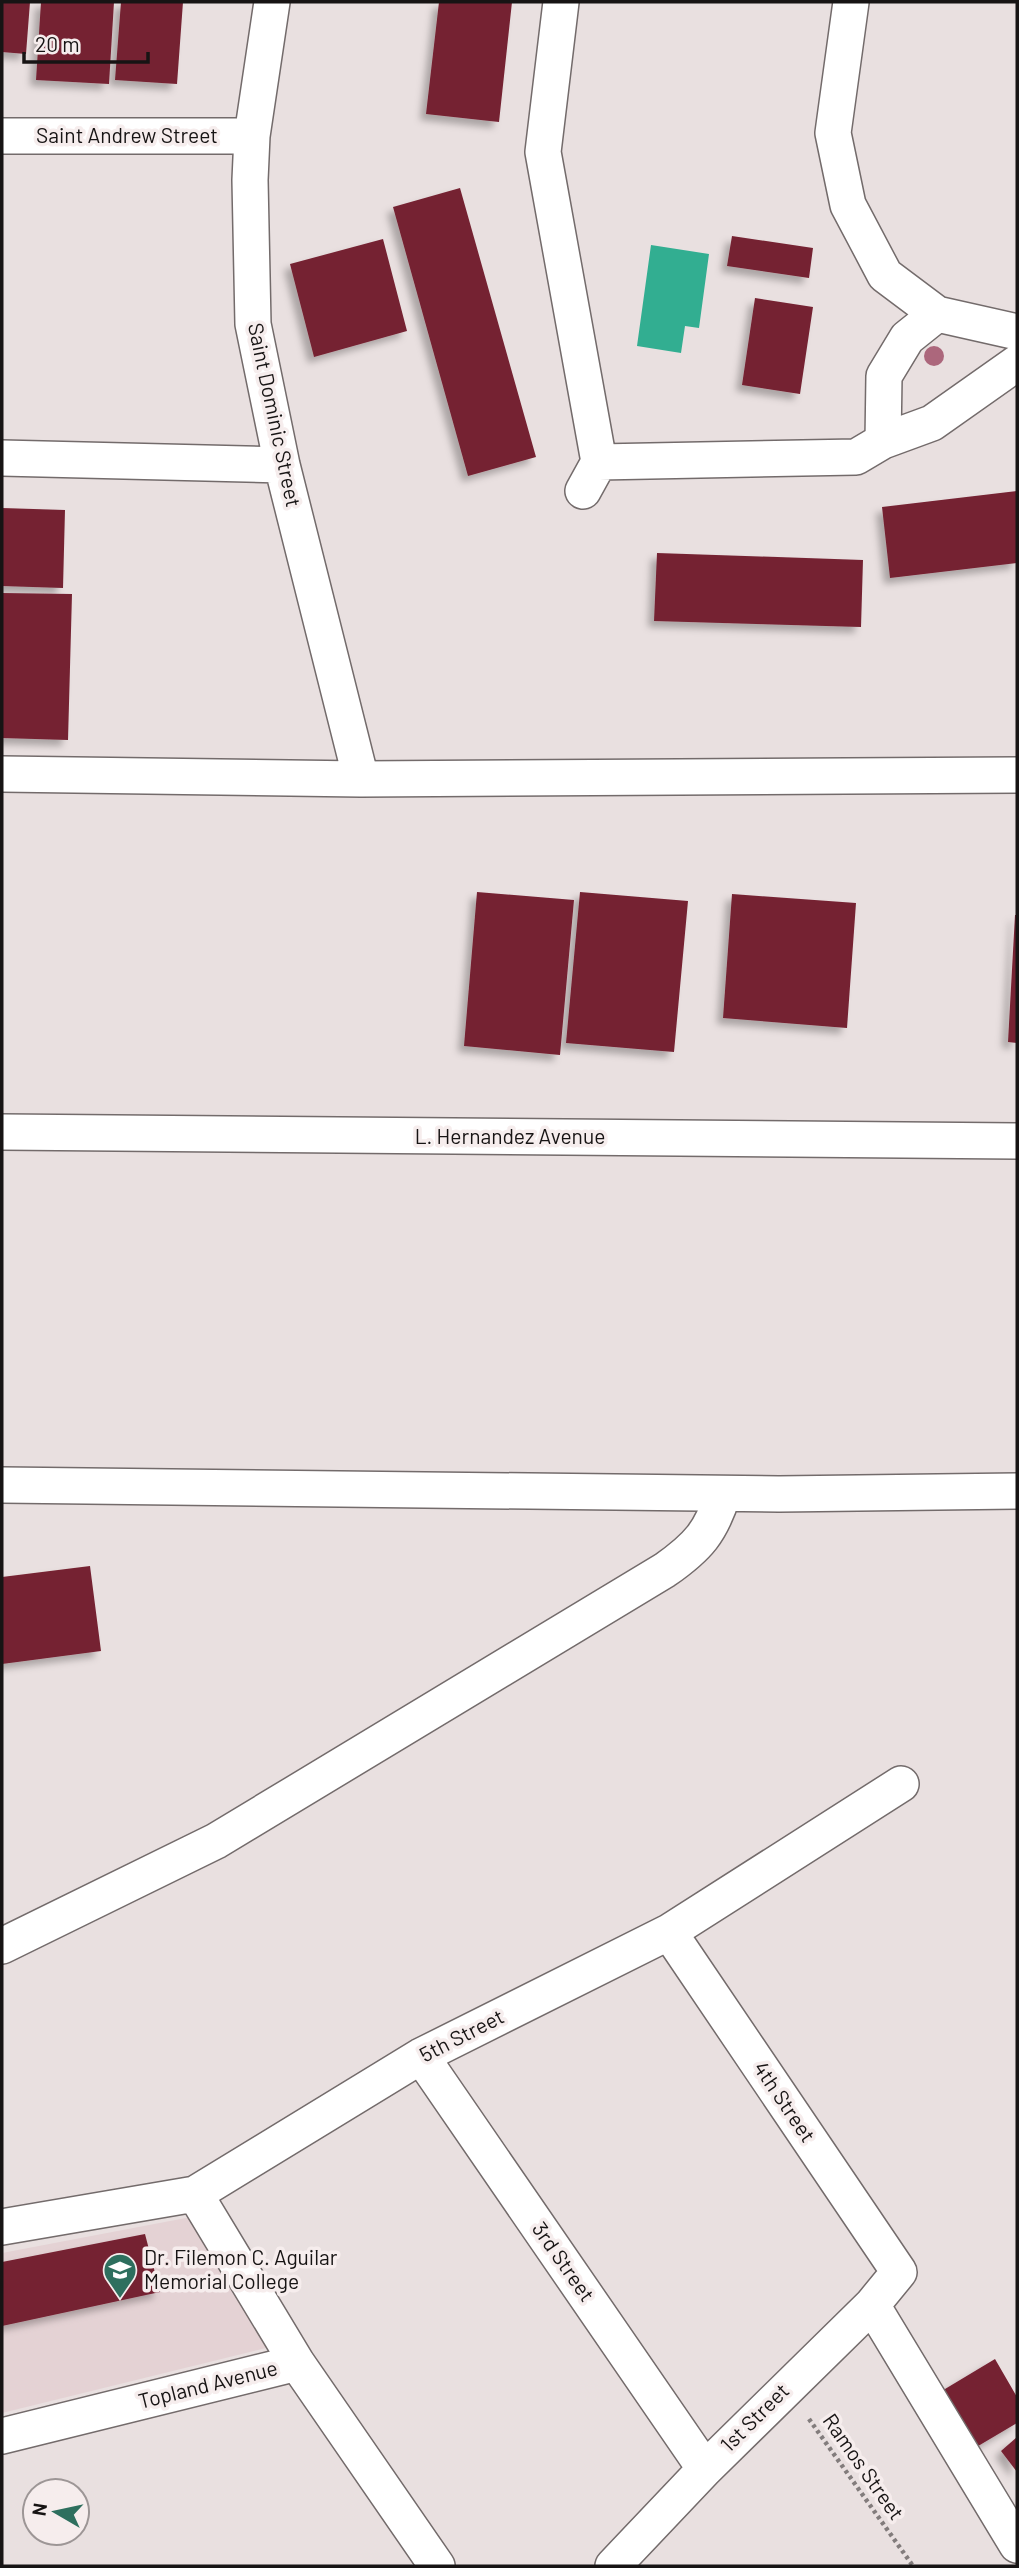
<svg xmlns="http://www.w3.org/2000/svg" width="1019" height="2568" font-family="Barlow,sans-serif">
<defs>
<filter id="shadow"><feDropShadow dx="-6" dy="6" stdDeviation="3.5" flood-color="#0004"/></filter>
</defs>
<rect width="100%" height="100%" fill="#e9e0e0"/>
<!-- built -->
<path fill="#e4d2d4" d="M 191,2217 L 266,2348 L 2,2413 L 2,2253 Z"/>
<!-- water -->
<path fill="#32ae91" d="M 651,245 L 709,254 L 699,328 L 685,326 L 681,353 L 637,346 Z"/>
<!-- building -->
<path fill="#752232" filter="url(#shadow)" d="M 2,2 L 30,2 L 26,54 L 2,52 Z
M 41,2 L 114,2 L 109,84 L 36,80 Z
M 121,2 L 183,2 L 177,84 L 115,80 Z
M 439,2 L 512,2 L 499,122 L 426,114 Z
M 460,188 L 536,457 L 468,476 L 393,207 Z
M 732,236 L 813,248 L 809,278 L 727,266 Z
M 383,239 L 407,331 L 314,357 L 290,264 Z
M 755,298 L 813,307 L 800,394 L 742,385 Z
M 1017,491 L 1017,563 L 890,578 L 882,507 Z
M 2,508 L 65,510 L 63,588 L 2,586 Z
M 657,553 L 863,560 L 861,627 L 654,621 Z
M 2,593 L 72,594 L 68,740 L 2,738 Z
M 477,892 L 574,900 L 560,1055 L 464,1046 Z
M 580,892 L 688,901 L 674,1052 L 566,1043 Z
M 732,894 L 856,903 L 847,1028 L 723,1018 Z
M 1015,915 L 1017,915 L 1017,1043 L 1008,1042 Z
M 90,1566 L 101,1651 L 2,1664 L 2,1577 Z
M 145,2234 L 160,2292 L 2,2326 L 2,2262 Z
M 995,2359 L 1017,2397 L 1017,2423 L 968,2452 L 935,2395 Z
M 1017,2437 L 1017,2472 L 1001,2451 Z"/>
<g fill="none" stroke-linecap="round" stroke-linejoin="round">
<defs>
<path id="street" d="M 272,2 L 252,136 L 250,180 L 253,324 L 282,465 L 361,779
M 561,2 L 543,152 L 599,462 L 856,457 L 883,441 L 932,423 L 1017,363
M 851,2 L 833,133 L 848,205 L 885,275 L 937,314 L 1017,332
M 2,136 L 252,136
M 883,441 L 884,376 L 907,338 L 937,314
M 2,458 L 282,465
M 583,491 L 599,462
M 2,774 L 361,779 L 1017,775
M 2,1132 L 1017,1141
M 2,1485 L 779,1494 L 1017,1491
M 2,1946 L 216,1841 L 665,1570 C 698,1547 711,1532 723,1494
M 421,2056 L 705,2469
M 195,2194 L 297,2363 L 437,2566
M 2,2227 L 195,2194 L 421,2056 L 669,1932 L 901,1784
M 872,2305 L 1017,2545
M 2,2436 L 297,2363
M 613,2566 L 705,2469 L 872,2305 L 899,2272 L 669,1932"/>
</defs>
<!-- street casing -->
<use href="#street" stroke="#736b6b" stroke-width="38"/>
<!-- path -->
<path stroke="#827c7c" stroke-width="4.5" stroke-dasharray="3.5 3.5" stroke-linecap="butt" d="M 809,2419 L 913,2566"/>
<!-- street -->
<use href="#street" stroke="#fff" stroke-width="35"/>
</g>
<!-- trees -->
<circle fill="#ac677c" cx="934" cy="356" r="10"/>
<!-- icons -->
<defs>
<symbol id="university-pin" viewBox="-11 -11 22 30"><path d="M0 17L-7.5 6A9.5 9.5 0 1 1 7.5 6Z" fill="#2e6f5e" stroke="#f6eded"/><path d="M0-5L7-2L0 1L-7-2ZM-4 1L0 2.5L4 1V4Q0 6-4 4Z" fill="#fff"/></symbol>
</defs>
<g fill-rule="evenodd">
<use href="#university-pin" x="101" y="2251" width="38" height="52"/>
</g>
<g text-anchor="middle" stroke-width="7" stroke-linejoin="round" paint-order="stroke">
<!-- street labels -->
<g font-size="21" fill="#171414" stroke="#f6eded">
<text x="127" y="143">Saint Andrew Street</text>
<text transform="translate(274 415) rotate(78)" y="7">Saint Dominic Street</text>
<text x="510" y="1144">L. Hernandez Avenue</text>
<text transform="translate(462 2036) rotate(-27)" y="7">5th Street</text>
<text transform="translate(784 2102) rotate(56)" y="7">4th Street</text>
<text transform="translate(563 2262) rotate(55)" y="7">3rd Street</text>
<text transform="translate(208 2385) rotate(-14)" y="7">Topland Avenue</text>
<text transform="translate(755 2418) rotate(-45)" y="7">1st Street</text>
<text transform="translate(863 2467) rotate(55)" y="7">Ramos Street</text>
</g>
<!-- poi labels -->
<g font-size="21" fill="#171414" stroke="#f6eded" text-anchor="start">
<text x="144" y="2265">Dr. Filemon C. Aguilar<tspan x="144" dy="24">Memorial College</tspan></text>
</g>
</g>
<!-- border -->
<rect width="1019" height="2568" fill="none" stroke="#171414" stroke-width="7"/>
<!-- north arrow -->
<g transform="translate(56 2512) rotate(279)"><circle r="33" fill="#f6eded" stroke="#9d9696" stroke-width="2"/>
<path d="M0-5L12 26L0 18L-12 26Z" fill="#2e6f5e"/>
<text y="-10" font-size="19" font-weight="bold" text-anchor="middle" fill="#171414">N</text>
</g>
<!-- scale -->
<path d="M24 52v10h124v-10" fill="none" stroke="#171414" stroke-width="3.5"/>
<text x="35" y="52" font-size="21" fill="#171414" stroke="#f6eded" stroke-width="5" paint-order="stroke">20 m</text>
</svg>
